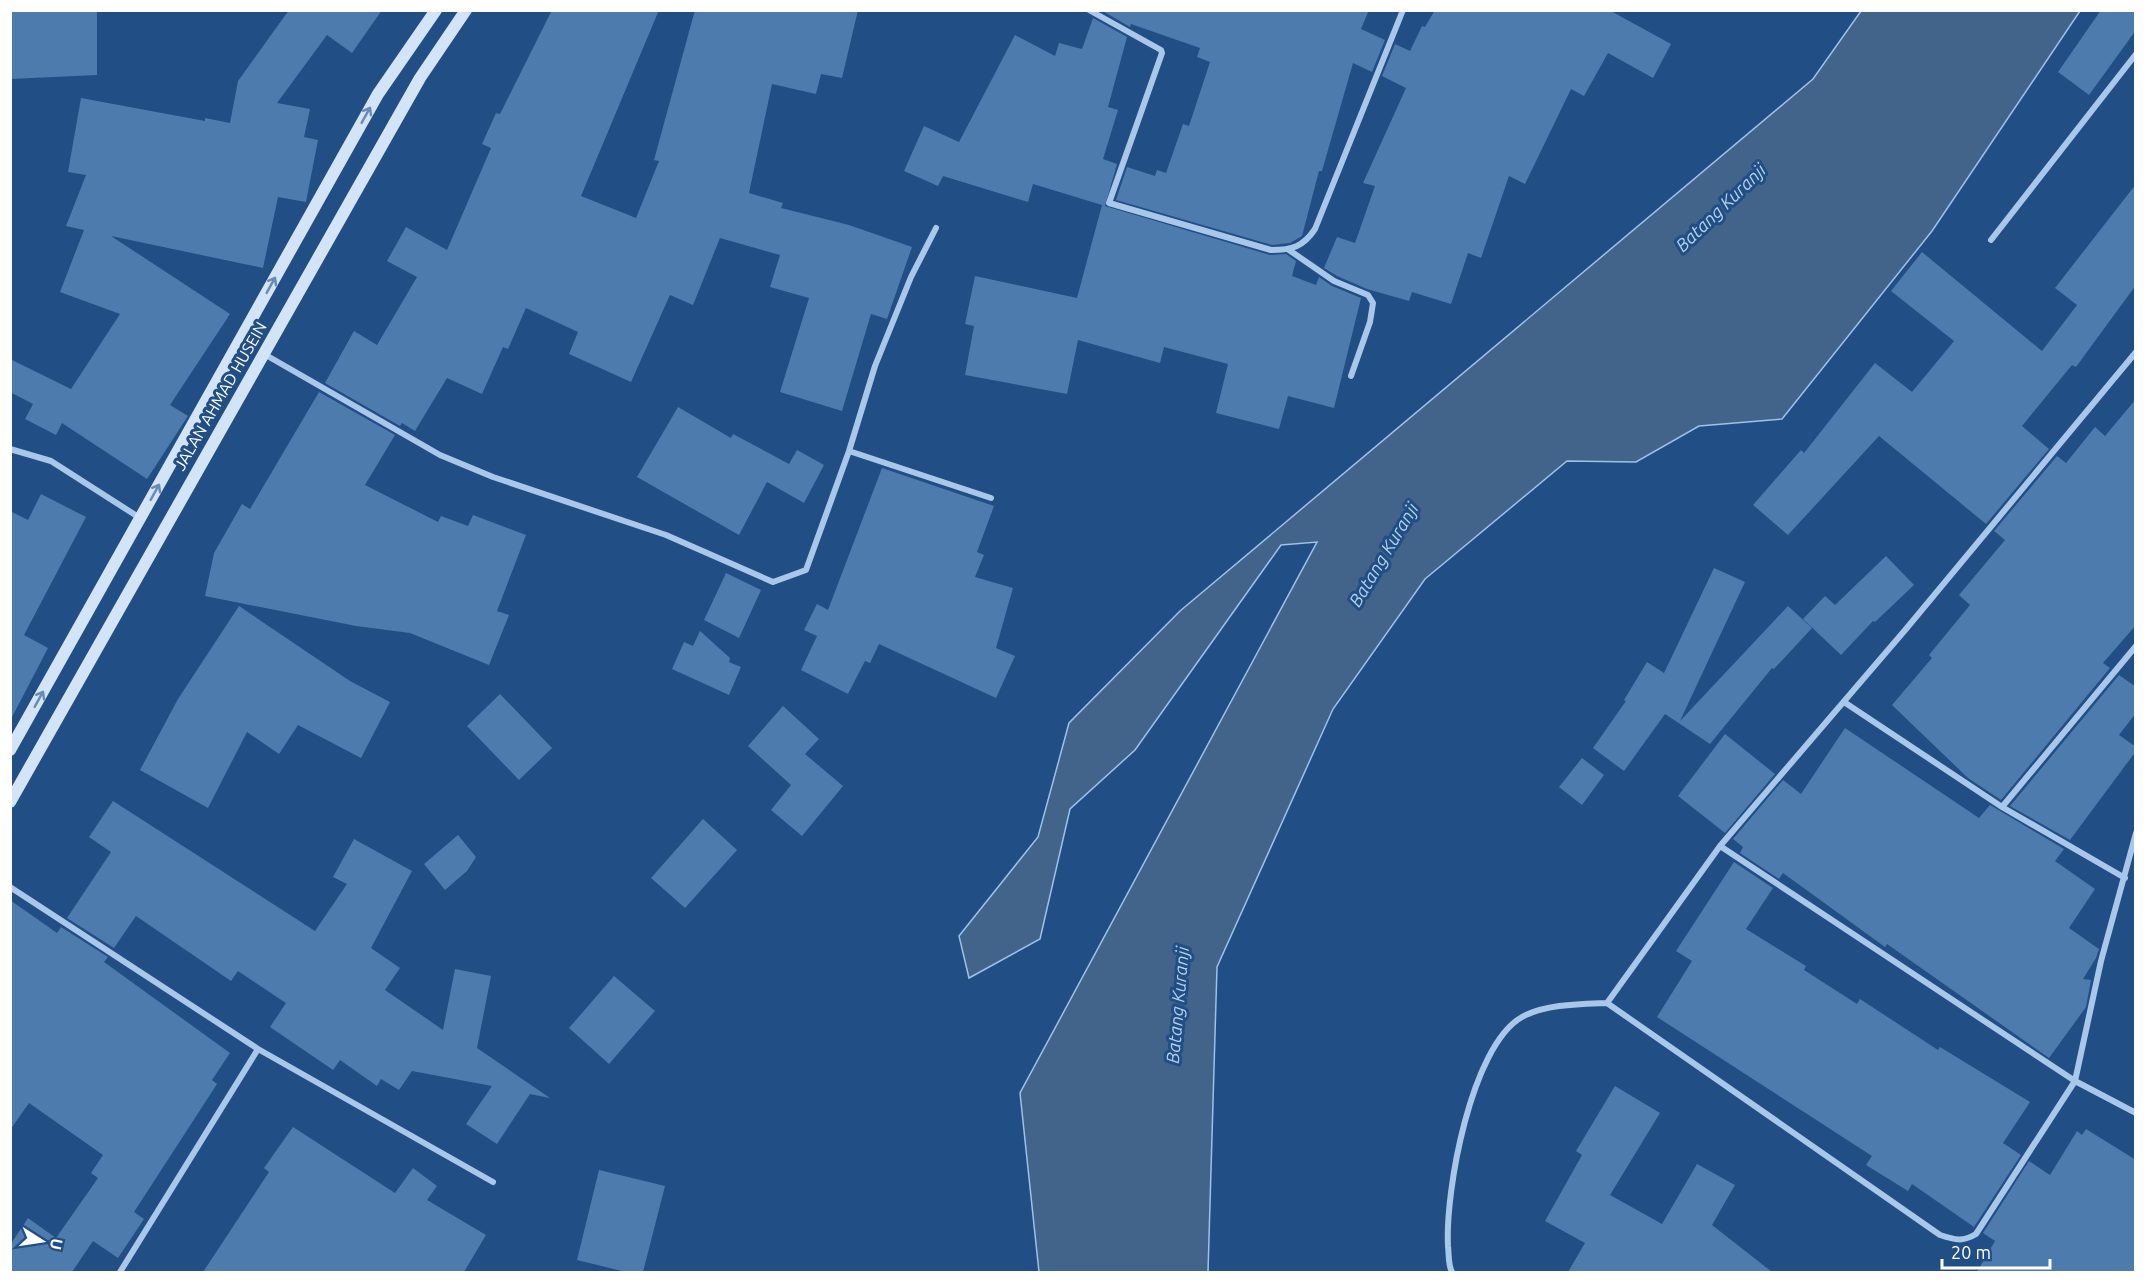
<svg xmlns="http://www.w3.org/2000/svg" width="2146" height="1283" font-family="Ubuntu,sans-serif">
<rect width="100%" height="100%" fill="#214e84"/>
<!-- water -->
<path fill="#42648a" stroke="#9dc2ea" stroke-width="1.5" d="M 1861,11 L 2080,11 L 1932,231 L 1782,419 L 1699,426 L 1636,462 L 1567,461 L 1425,579 L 1333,709 L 1217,967 L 1208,1272 L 1039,1272 L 1020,1093 L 1317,542 L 1281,545 L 1135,750 L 1070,809 L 1040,939 L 969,978 L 959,936 L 1038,837 L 1069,723 L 1180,611 L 1813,79 Z"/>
<!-- building -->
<path fill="#4d7bae" d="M 10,10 L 97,10 L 97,75 L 10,79 Z
M 289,10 L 382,10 L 352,53 L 327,35 L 277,103 L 310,109 L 304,137 L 318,140 L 306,202 L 278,197 L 263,268 L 111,236 L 230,314 L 170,405 L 188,416 L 147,479 L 62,423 L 56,435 L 25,419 L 33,404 L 10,392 L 10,359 L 71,389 L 120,314 L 60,292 L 84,230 L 66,226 L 86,175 L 68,172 L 81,98 L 205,121 L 205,118 L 230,123 L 238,81 Z
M 552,10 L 659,10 L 581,196 L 636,218 L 659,161 L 654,160 L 695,10 L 858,10 L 842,78 L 821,74 L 816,94 L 772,84 L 749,193 L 783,203 L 781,208 L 849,225 L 912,247 L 887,319 L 871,314 L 842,411 L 780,392 L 809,298 L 770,287 L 780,255 L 720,238 L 693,305 L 670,295 L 631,382 L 569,354 L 578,332 L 526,308 L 508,349 L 503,347 L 482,394 L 447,378 L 415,431 L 402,423 L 400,426 L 325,383 L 354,331 L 377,345 L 417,277 L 387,261 L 406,227 L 447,250 L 491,148 L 482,144 L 496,113 L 500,114 Z
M 1101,10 L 1369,10 L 1361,29 L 1385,40 L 1372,72 L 1353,63 L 1322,171 L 1319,171 L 1302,236 L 1290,243 L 1272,245 L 1116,200 L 1127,167 L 1155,176 L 1157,170 L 1166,173 L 1183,124 L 1189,126 L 1210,62 L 1197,57 L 1200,48 L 1131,24 L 1130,27 Z
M 1435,10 L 1609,10 L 1671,44 L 1653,78 L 1608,53 L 1584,96 L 1571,89 L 1525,184 L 1509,176 L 1481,258 L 1468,253 L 1451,304 L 1412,292 L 1409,301 L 1367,289 L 1337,276 L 1324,268 L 1337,237 L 1355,243 L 1375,186 L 1363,183 L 1406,88 L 1382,76 L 1395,44 L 1410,51 L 1422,26 L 1425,27 Z
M 2101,10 L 2136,10 L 2136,30 L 2089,95 L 2058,72 Z
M 1093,18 L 1127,37 L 1108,107 L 1118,110 L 1103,159 L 1117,164 L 1105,206 L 1270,255 L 1286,254 L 1296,261 L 1292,276 L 1316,285 L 1319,277 L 1332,286 L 1361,298 L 1334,408 L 1288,396 L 1279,429 L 1216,413 L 1228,364 L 1164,347 L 1160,363 L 1078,340 L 1067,394 L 965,375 L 974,326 L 965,324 L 975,276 L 1077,298 L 1102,205 L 1033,184 L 1028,202 L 943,176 L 938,186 L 904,171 L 924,126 L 959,142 L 1015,35 L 1055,56 L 1059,43 L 1082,49 Z
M 2136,184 L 2136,285 L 2076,367 L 2072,365 L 2022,426 L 2049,449 L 1986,524 L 1879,436 L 1788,535 L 1753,505 L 1801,450 L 1804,453 L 1875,363 L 1912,392 L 1954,341 L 1891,291 L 1922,252 L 2042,351 L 2077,305 L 2055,288 Z
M 319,392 L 395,435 L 365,485 L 438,522 L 441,516 L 468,526 L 473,515 L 526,535 L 497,611 L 509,615 L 489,665 L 410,633 L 356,626 L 205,596 L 214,553 L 242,504 L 250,509 Z
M 2136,399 L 2136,625 L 2103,663 L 2110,668 L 2001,800 L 1968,778 L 1892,705 L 1932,658 L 1929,655 L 1970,605 L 1959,595 L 2005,540 L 1994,531 L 2057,456 L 2066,463 L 2095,427 L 2105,436 Z
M 678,407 L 731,438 L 733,434 L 789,464 L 797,450 L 824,465 L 804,503 L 767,482 L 739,535 L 637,477 Z
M 882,468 L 994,506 L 977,552 L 984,555 L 975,577 L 1013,588 L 996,648 L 1015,656 L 996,698 L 879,644 L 870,663 L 865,661 L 848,694 L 801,670 L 817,636 L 804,630 L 817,604 L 828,610 Z
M 41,494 L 86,517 L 24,635 L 48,648 L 10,721 L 10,511 L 28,520 Z
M 1886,556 L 1914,585 L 1875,622 L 1873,621 L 1841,655 L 1803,619 L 1825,596 L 1835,605 Z
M 1714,568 L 1745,582 L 1680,721 L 1788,606 L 1812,628 L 1774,669 L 1772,668 L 1710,744 L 1665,714 L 1624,771 L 1593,748 L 1626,701 L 1624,700 L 1647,662 L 1664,673 Z
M 726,573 L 761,590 L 739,638 L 704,620 Z
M 239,606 L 350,681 L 390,702 L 361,758 L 298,725 L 279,754 L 247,732 L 208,808 L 140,770 L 178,699 Z
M 700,631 L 730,658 L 729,662 L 741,667 L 729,695 L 672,669 L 684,642 L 693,646 Z
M 2119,675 L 2136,687 L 2136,713 L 2119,735 L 2136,747 L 2136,751 L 2070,840 L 2010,806 Z
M 500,694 L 552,748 L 519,780 L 467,726 Z
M 783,706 L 819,739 L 805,754 L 843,786 L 802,836 L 771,810 L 791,785 L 748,746 Z
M 1845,728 L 1979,818 L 1990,805 L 2064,849 L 2055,861 L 2095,889 L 2069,928 L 2099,949 L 2096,958 L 2083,979 L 2091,980 L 2086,1007 L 2049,1058 L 1887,944 L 1885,947 L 1783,873 L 1779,879 L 1740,853 L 1743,847 L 1733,839 L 1783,780 L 1801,794 Z
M 1725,734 L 1775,774 L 1725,833 L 1678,796 Z
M 1582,758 L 1604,775 L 1582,805 L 1559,787 Z
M 113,801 L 315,931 L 347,884 L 333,877 L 354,839 L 412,871 L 371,948 L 400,968 L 385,990 L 443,1030 L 455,969 L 491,976 L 477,1048 L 550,1098 L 530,1094 L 497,1144 L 466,1124 L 492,1086 L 412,1071 L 399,1090 L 381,1079 L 377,1086 L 340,1060 L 333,1070 L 270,1027 L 286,1003 L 238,971 L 231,981 L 136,916 L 114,948 L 67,918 L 111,852 L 89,837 Z
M 703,819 L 737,850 L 685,908 L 651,878 Z
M 458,835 L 476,857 L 467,871 L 445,890 L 424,864 Z
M 1734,862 L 1773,888 L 1746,929 L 1806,966 L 1804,970 L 1857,1004 L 1860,999 L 1938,1050 L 1940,1047 L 2030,1102 L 2003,1143 L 2021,1155 L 1974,1227 L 1912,1184 L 1908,1191 L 1866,1165 L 1872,1156 L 1657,1017 L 1692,961 L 1676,951 Z
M 10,900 L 57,933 L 61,927 L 108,957 L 104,962 L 230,1053 L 212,1080 L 217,1084 L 134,1212 L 144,1219 L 118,1258 L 93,1241 L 72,1272 L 10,1272 L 10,1245 L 28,1218 L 56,1238 L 98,1178 L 91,1173 L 103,1155 L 29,1103 L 10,1130 Z
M 614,976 L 655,1011 L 609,1064 L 569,1028 Z
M 1615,1086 L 1660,1113 L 1610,1195 L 1662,1224 L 1697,1164 L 1735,1185 L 1712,1225 L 1772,1272 L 1568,1272 L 1585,1243 L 1545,1221 L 1582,1155 L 1576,1151 Z
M 293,1127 L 395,1193 L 413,1168 L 437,1186 L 427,1200 L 486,1235 L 464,1272 L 203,1272 L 269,1172 L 264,1168 Z
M 2086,1129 L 2136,1160 L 2136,1272 L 1977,1272 L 1995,1241 L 1983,1233 L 2029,1161 L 2050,1175 L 2077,1131 L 2082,1135 Z
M 599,1170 L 665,1186 L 643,1272 L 626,1272 L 577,1260 Z"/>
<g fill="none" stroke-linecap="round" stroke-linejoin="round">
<!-- minor -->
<path stroke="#a9c7e9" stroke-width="6" d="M 1089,10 L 1161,50 L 1162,53 L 1109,203 L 1271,250 C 1292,250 1303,247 1315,229 L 1403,10
M 1991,240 L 2136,54
M 1289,250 L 1334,281 L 1368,295 L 1373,303 L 1370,322 L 1351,376
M 264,354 L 440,455 L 493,477 L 666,535 L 773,582 L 806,570 L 849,451 L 875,366 L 911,277 L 936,228
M 10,449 L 51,461 L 140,518
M 849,451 L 991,498
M 1844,702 L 2002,807 L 2125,878
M 2002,807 L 2136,646
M 1720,846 L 2075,1081 L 2136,1113
M 10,887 L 258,1049 L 493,1182
M 1607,1003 L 1720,846 L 1906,629 L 2136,352
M 120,1272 L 258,1049
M 1452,1272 C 1448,1265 1449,1254 1448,1246 C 1445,1192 1471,1046 1522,1017 C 1545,1004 1582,1004 1607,1003 L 1940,1235 C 1955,1240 1963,1242 1976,1234 L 2075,1081 L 2101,961 L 2136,833"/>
<!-- secondary -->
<path stroke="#d4e4f7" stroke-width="12" d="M 10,750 L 378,94 L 436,10
M 10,802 L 420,78 L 466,10"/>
</g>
<!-- one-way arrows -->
<defs><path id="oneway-shaft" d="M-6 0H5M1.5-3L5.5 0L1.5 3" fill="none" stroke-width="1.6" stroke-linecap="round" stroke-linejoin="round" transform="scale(1.5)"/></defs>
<g stroke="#698ab2">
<use href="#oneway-shaft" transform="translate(366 115) rotate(-61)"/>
<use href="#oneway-shaft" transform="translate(271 285) rotate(-61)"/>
<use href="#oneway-shaft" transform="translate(155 492) rotate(-61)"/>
<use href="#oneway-shaft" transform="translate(39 699) rotate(-61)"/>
</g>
<g text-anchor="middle" stroke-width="6" stroke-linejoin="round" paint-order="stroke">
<!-- street labels -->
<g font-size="16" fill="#fff" stroke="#214e84">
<text transform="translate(220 396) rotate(-60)" y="6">JALAN AHMAD HUSEIN</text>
</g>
<!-- water labels -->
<g font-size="18" font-style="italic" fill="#b4d1f0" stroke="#214e84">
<text transform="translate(1721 208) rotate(-44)" y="6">Batang Kuranji</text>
<text transform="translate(1384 555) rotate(-59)" y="6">Batang Kuranji</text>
<text transform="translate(1178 1005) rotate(-85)" y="6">Batang Kuranji</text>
</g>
</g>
<!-- border -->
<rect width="2146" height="1283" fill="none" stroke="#ffffff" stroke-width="24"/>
<!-- north arrow -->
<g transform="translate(42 1241) rotate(102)" stroke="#214e84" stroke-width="4.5" paint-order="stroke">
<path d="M0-4.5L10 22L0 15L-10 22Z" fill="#ffffff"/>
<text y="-9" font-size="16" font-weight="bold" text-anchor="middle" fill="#ffffff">U</text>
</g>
<!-- scale -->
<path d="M1942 1259v9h108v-9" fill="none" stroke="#ffffff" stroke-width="3"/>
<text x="1951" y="1259" font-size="18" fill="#ffffff" stroke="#214e84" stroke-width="4.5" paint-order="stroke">20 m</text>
</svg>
